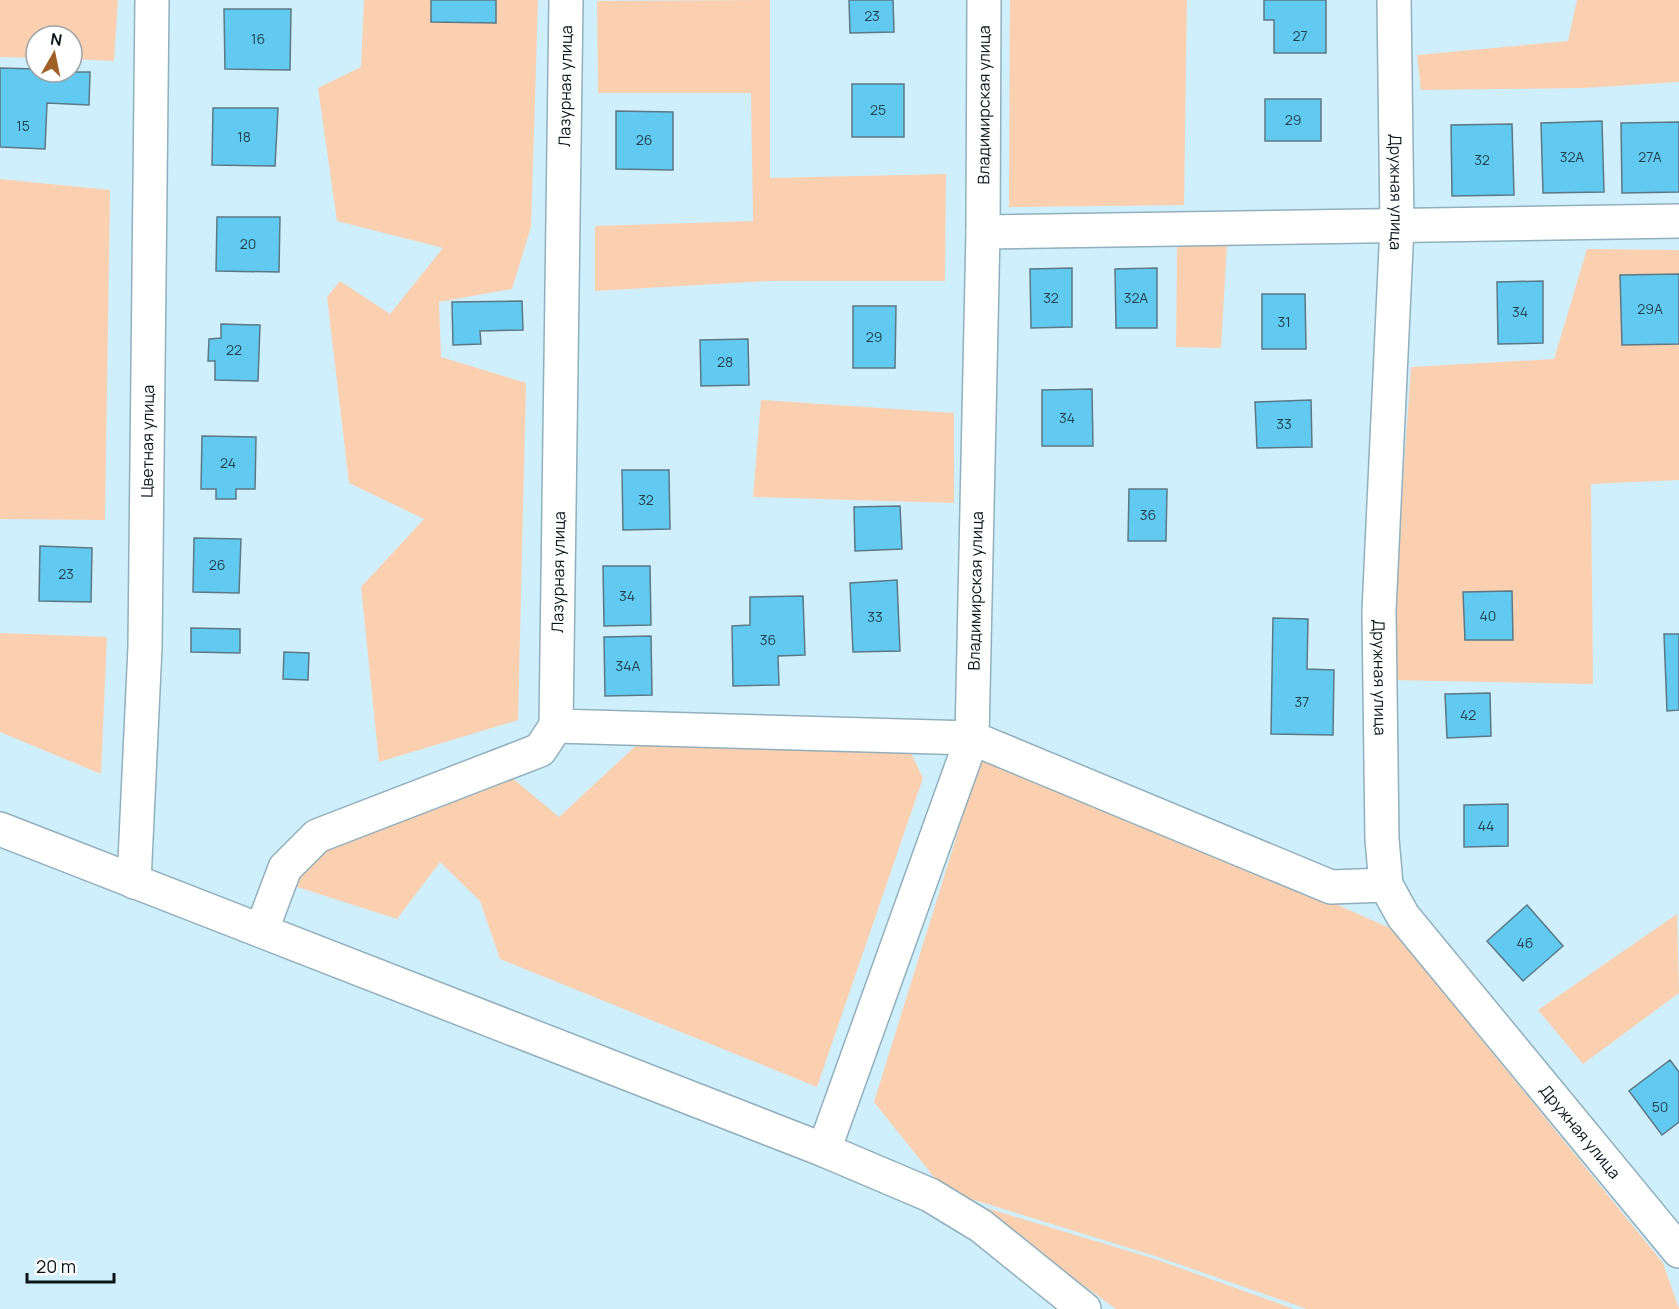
<svg xmlns="http://www.w3.org/2000/svg" width="1679" height="1309" font-family="Manrope,sans-serif">
<rect width="100%" height="100%" fill="#d0effc"/>
<!-- green -->
<path fill="#fbd0b0" d="M 0,0 L 118,0 L 114,61 L 72,59 L 72,36 L 36,36 L 36,58 L 0,57 Z
M 364,0 L 538,0 L 531,227 L 512,289 L 439,302 L 441,357 L 526,383 L 518,720 L 379,762 L 361,587 L 424,519 L 349,483 L 327,297 L 340,281 L 390,314 L 443,248 L 337,221 L 318,88 L 361,67 Z
M 770,0 L 770,178 L 946,174 L 945,281 L 770,281 L 595,291 L 595,226 L 753,221 L 751,93 L 598,93 L 597,1 Z
M 1010,0 L 1187,0 L 1184,205 L 1009,207 Z
M 1577,0 L 1679,0 L 1679,82 L 1583,88 L 1421,90 L 1417,55 L 1568,41 Z
M 0,179 L 110,190 L 105,520 L 0,519 Z
M 1177,245 L 1227,245 L 1221,348 L 1176,347 Z
M 1587,249 L 1679,250 L 1679,480 L 1591,484 L 1593,684 L 1389,680 L 1411,367 L 1554,359 Z
M 761,400 L 954,413 L 954,503 L 753,497 Z
M 0,633 L 107,637 L 101,774 L 0,732 Z
M 641,741 L 907,745 L 923,778 L 817,1087 L 500,959 L 480,901 L 440,862 L 397,919 L 285,883 L 323,835 L 505,772 L 559,817 Z
M 984,748 L 1392,929 L 1663,1263 L 1679,1309 L 1307,1309 L 1158,1257 L 945,1191 L 874,1102 Z
M 1677,914 L 1679,993 L 1583,1064 L 1538,1010 Z
M 970,1203 L 1155,1259 L 1294,1309 L 1116,1309 Z"/>
<!-- building -->
<path fill="#62c9f1" stroke="#5c7884" stroke-width="1.5" d="M 431,0 L 496,0 L 496,23 L 431,22 Z
M 849,0 L 893,0 L 894,32 L 850,33 Z
M 1264,0 L 1326,0 L 1326,53 L 1274,53 L 1274,20 L 1264,20 Z
M 224,9 L 291,9 L 290,70 L 225,69 Z
M 0,68 L 36,69 L 36,72 L 90,72 L 89,105 L 47,103 L 45,149 L 0,147 Z
M 852,84 L 904,84 L 904,137 L 852,137 Z
M 1265,99 L 1321,99 L 1321,141 L 1265,141 Z
M 213,108 L 278,108 L 275,166 L 212,165 Z
M 616,111 L 673,112 L 673,170 L 616,169 Z
M 1602,121 L 1604,192 L 1543,193 L 1541,123 Z
M 1679,122 L 1679,192 L 1622,193 L 1621,123 Z
M 1512,124 L 1514,195 L 1452,196 L 1451,125 Z
M 217,217 L 280,217 L 279,272 L 216,271 Z
M 1072,268 L 1072,327 L 1031,328 L 1030,269 Z
M 1157,268 L 1157,328 L 1116,328 L 1115,269 Z
M 1679,274 L 1679,344 L 1622,345 L 1620,275 Z
M 1543,281 L 1543,343 L 1498,344 L 1497,282 Z
M 1262,294 L 1305,294 L 1306,349 L 1262,349 Z
M 522,301 L 523,330 L 480,331 L 481,344 L 453,345 L 452,302 Z
M 853,306 L 896,306 L 895,368 L 853,368 Z
M 221,324 L 260,325 L 258,381 L 215,380 L 215,361 L 208,361 L 209,339 L 221,338 Z
M 748,339 L 749,385 L 701,386 L 700,340 Z
M 1092,389 L 1093,446 L 1042,446 L 1042,390 Z
M 1311,400 L 1312,447 L 1257,448 L 1255,402 Z
M 202,436 L 256,437 L 255,489 L 236,489 L 236,499 L 216,499 L 216,489 L 201,489 Z
M 622,470 L 669,470 L 670,529 L 623,530 Z
M 1129,489 L 1167,489 L 1166,541 L 1128,541 Z
M 900,506 L 902,549 L 855,551 L 854,507 Z
M 194,538 L 241,539 L 239,593 L 193,592 Z
M 40,546 L 92,548 L 91,602 L 39,601 Z
M 603,566 L 650,566 L 651,625 L 604,626 Z
M 897,580 L 900,651 L 853,652 L 850,583 Z
M 1512,591 L 1513,640 L 1465,640 L 1463,592 Z
M 803,596 L 805,655 L 778,656 L 779,685 L 733,686 L 732,626 L 750,625 L 750,597 Z
M 1273,618 L 1308,619 L 1307,669 L 1334,670 L 1333,735 L 1271,734 Z
M 191,628 L 240,629 L 240,653 L 191,652 Z
M 1664,634 L 1679,634 L 1679,710 L 1667,711 Z
M 651,636 L 652,695 L 605,696 L 604,637 Z
M 284,652 L 309,653 L 308,680 L 283,679 Z
M 1490,693 L 1491,736 L 1447,738 L 1445,694 Z
M 1508,804 L 1508,846 L 1464,847 L 1464,805 Z
M 1527,905 L 1563,946 L 1523,981 L 1487,941 Z
M 1670,1060 L 1679,1072 L 1679,1122 L 1662,1135 L 1629,1091 Z"/>
<g fill="none" stroke-linecap="round" stroke-linejoin="round">
<defs>
<g id="minor">
<path d="M 566,0 L 556,726 L 972,738 L 1331,887 L 1386,885"/>
<path id="s1" d="M 1394,0 L 1397,226 L 1379,611 L 1382,839 L 1386,885 L 1403,916 L 1679,1251"/>
<path d="M 983,232 L 1679,221"/>
<path id="s2" d="M 134,882 L 145,647 L 152,0"/>
<path d="M 262,929 L 285,868 L 317,836 L 540,750 L 556,726"/>
<path id="s3" d="M 824,1150 L 972,738 L 983,232 L 984,0"/>
</g>
<path id="tertiary" d="M 0,829 L 824,1150 L 930,1195 L 981,1226 L 1084,1309"/>
</defs>
<!-- minor casing -->
<use href="#minor" stroke="#91afbc" stroke-width="36"/>
<!-- tertiary casing -->
<use href="#tertiary" stroke="#91afbc" stroke-width="36"/>
<!-- minor -->
<use href="#minor" stroke="#fff" stroke-width="33"/>
<!-- tertiary -->
<use href="#tertiary" stroke="#fff" stroke-width="33"/>
</g>
<g text-anchor="middle" stroke-width="6" stroke-linejoin="round" paint-order="stroke">
<!-- number labels -->
<g font-size="14" fill="#214350">
<text x="872" y="21">23</text>
<text x="1300" y="41">27</text>
<text x="258" y="44">16</text>
<text x="878" y="115">25</text>
<text x="1293" y="125">29</text>
<text x="23" y="131">15</text>
<text x="244" y="142">18</text>
<text x="644" y="145">26</text>
<text x="1572" y="162">32А</text>
<text x="1650" y="162">27А</text>
<text x="1482" y="165">32</text>
<text x="248" y="249">20</text>
<text x="1051" y="303">32</text>
<text x="1136" y="303">32А</text>
<text x="1650" y="314">29А</text>
<text x="1520" y="317">34</text>
<text x="1284" y="327">31</text>
<text x="874" y="342">29</text>
<text x="234" y="355">22</text>
<text x="725" y="367">28</text>
<text x="1067" y="423">34</text>
<text x="1284" y="429">33</text>
<text x="228" y="468">24</text>
<text x="646" y="505">32</text>
<text x="1148" y="520">36</text>
<text x="217" y="570">26</text>
<text x="66" y="579">23</text>
<text x="627" y="601">34</text>
<text x="1488" y="621">40</text>
<text x="875" y="622">33</text>
<text x="768" y="645">36</text>
<text x="628" y="671">34А</text>
<text x="1302" y="707">37</text>
<text x="1468" y="720">42</text>
<text x="1486" y="831">44</text>
<text x="1525" y="948">46</text>
<text x="1660" y="1112">50</text>
</g>
<!-- street labels -->
<g font-size="16" fill="#0b161b" stroke="#fff">
<text transform="translate(565 86) rotate(-89)" y="6">Лазурная улица</text>
<text dy="6" stroke="none"><textPath href="#s3" startOffset="1071">Владимирская улица</textPath></text>
<text dy="6" stroke="none"><textPath href="#s1" startOffset="192">Дружная улица</textPath></text>
<text dy="6" stroke="none"><textPath href="#s2" startOffset="441">Цветная улица</textPath></text>
<text transform="translate(558 572) rotate(-89)" y="6">Лазурная улица</text>
<text dy="6" stroke="none"><textPath href="#s3" startOffset="585">Владимирская улица</textPath></text>
<text dy="6" stroke="none"><textPath href="#s1" startOffset="678">Дружная улица</textPath></text>
<text dy="6" stroke="none"><textPath href="#s1" startOffset="1200">Дружная улица</textPath></text>
</g>
</g>
<!-- north arrow -->
<g transform="translate(54 54) rotate(9)"><circle r="28" fill="#ffffff" stroke="#9da2a4" stroke-width="1.5"/>
<path d="M0-4.5L10 22L0 15L-10 22Z" fill="#9f6028"/>
<text y="-9" font-size="16" font-weight="bold" text-anchor="middle" fill="#0b161b">N</text>
</g>
<!-- scale -->
<path d="M27 1273v9h87v-9" fill="none" stroke="#0b161b" stroke-width="3"/>
<text x="36" y="1273" font-size="18" fill="#0b161b" stroke="#ffffff" stroke-width="4.5" paint-order="stroke">20 m</text>
</svg>
